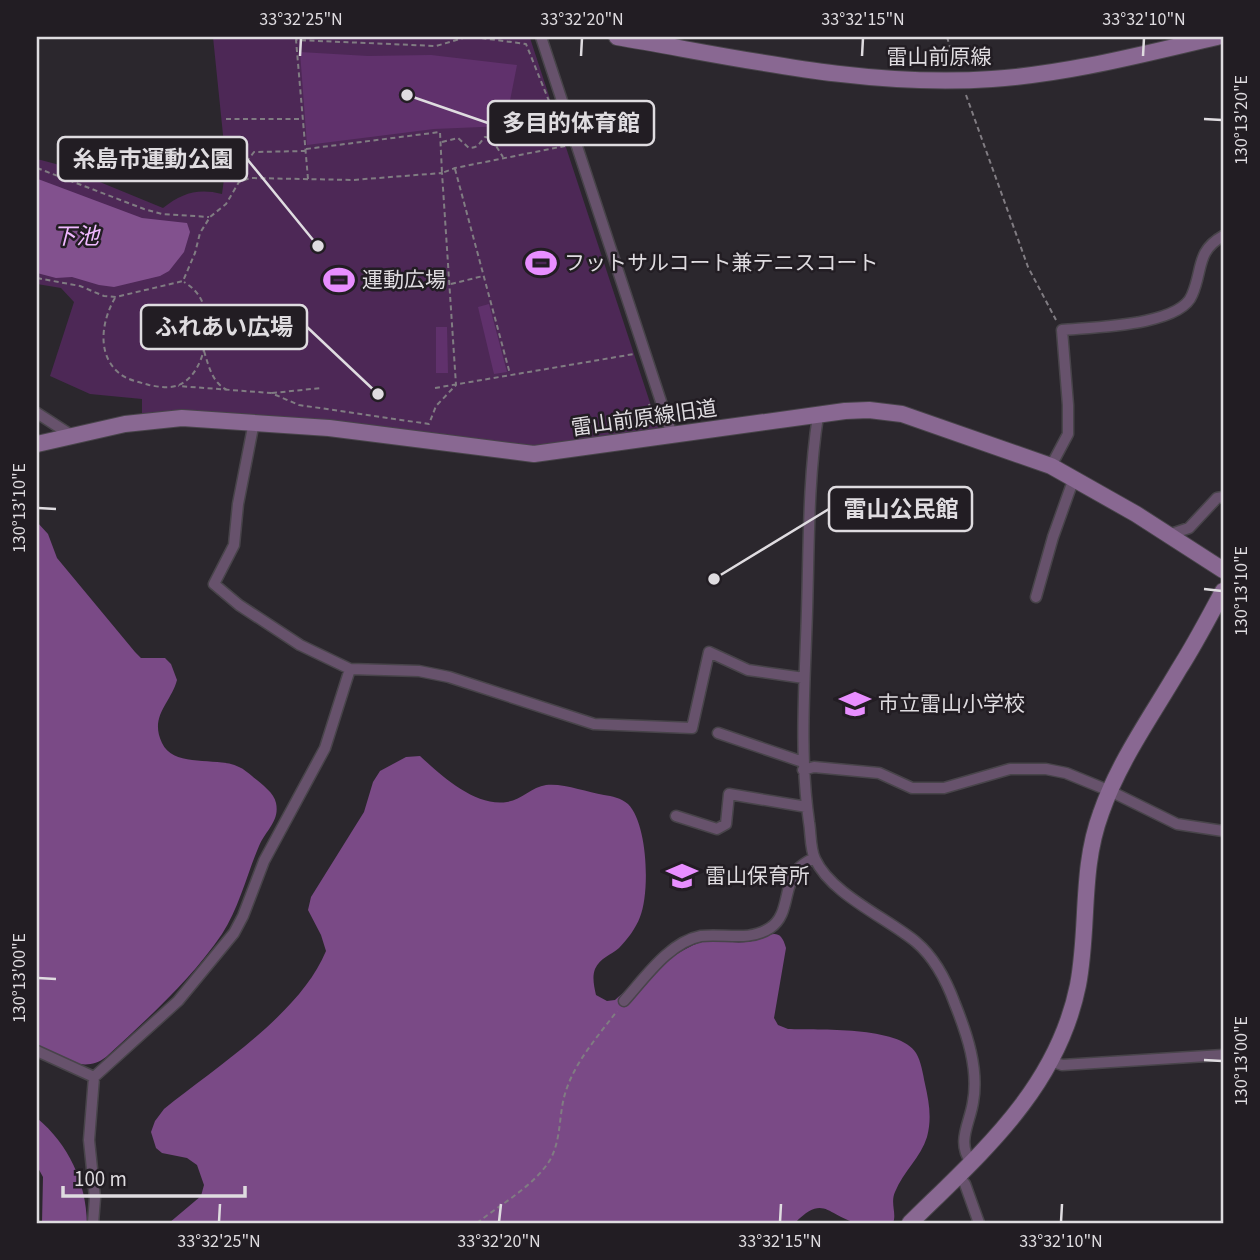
<svg xmlns="http://www.w3.org/2000/svg" width="1260" height="1260" font-family="'Source Sans 3','Noto Sans JP',sans-serif">
<rect width="100%" height="100%" fill="#2b272d"/>
<!-- green -->
<path fill="#4d2856" d="M 213,37 L 530,38 L 660,433 L 533,450 L 142,415 L 142,399 L 90,394 L 50,376 L 74,302 L 61,288 L 37,284 L 37,159 L 56,164 L 163,208 C 182,193 198,188 222,194 L 226,164 Z"/>
<!-- forest -->
<path fill="#7a4a86" d="M 37,522 L 48,534 L 57,558 L 135,652 L 141,658 L 165,658 L 171,664 L 177,680 C 171,703 149,716 162,743 C 174,769 219,756 239,767 C 244,769 248,773 252,776 C 260,783 274,792 276,803 C 280,821 265,831 259,846 C 247,874 239,908 222,934 C 190,981 147,1019 106,1057 C 83,1075 59,1056 37,1045 Z
M 420,756 C 442,776 475,807 507,802 C 521,800 532,787 546,785 C 564,783 586,792 604,795 C 612,796 621,798 628,804 C 648,824 650,893 640,917 C 636,928 627,940 619,948 C 611,955 600,958 595,969 C 592,977 594,986 596,995 L 607,1001 L 615,1000 C 631,985 681,947 702,942 C 718,939 736,945 752,941 C 768,937 780,924 786,948 L 774,1018 L 778,1025 L 788,1029 C 817,1030 900,1026 916,1053 C 921,1061 923,1074 925,1084 C 929,1102 932,1118 927,1137 C 921,1157 903,1172 895,1192 C 890,1203 897,1214 893,1223 C 882,1223 870,1225 859,1223 C 828,1218 825,1192 795,1223 L 169,1223 L 201,1196 L 204,1185 L 197,1165 L 187,1158 L 162,1153 L 156,1148 L 151,1132 L 155,1121 L 164,1109 C 216,1067 300,1014 326,951 L 321,935 L 308,910 L 311,897 L 364,812 L 373,782 L 380,771 L 406,757 Z
M 37,1118 C 69,1145 86,1182 87,1223 L 42,1223 L 43,1177 L 37,1166 Z"/>
<!-- water -->
<path fill="#82518e" d="M 38,179 L 142,218 L 187,223 L 190,232 L 184,252 L 169,271 L 160,276 L 114,287 L 99,285 L 72,277 L 56,278 L 37,273 Z"/>
<!-- building -->
<path fill="#60316c" d="M 300,52 L 368,56 L 431,55 L 517,65 L 505,126 L 434,129 L 307,145 Z
M 489,304 L 507,372 L 494,374 L 478,307 Z
M 436,327 L 447,327 L 448,373 L 436,373 Z"/>
<g fill="none" stroke-linecap="round" stroke-linejoin="round">
<defs>
<path id="street" d="M 541,37 L 672,435
M 37,413 L 71,435
M 818,416 C 808,480 809,546 807,611 C 805,681 799,752 809,822 C 811,833 810,849 815,859 C 831,894 887,918 916,942 C 935,958 947,982 955,1004 C 967,1034 979,1069 973,1102 C 970,1123 956,1142 971,1162
M 254,422 L 238,504 L 234,545 L 214,584 L 239,605 L 300,645 L 350,669 L 419,671 L 449,677 L 594,724 L 692,728 L 709,652 L 748,670 L 804,678
M 1051,466 L 1068,434 L 1068,405 L 1062,330 C 1092,327 1180,326 1192,295 C 1203,270 1196,251 1223,236
M 1168,535 L 1189,528 L 1217,498 L 1223,497
M 1036,597 L 1053,537 L 1074,478
M 718,733 L 803,762
M 803,770 L 814,767 L 879,773 L 912,788 L 944,788 L 1010,769 L 1046,769 L 1066,773 L 1110,791 L 1177,824 L 1223,831
M 676,816 L 717,829 L 726,824 L 729,794 L 807,807
M 624,1001 C 644,979 669,942 701,936 C 724,933 749,942 770,928 C 790,915 783,887 797,870 C 801,865 808,861 814,858
M 37,1051 L 94,1077
M 1051,1061 L 1062,1065 L 1223,1055
M 958,1175 L 965,1184 L 979,1223
M 93,1223 L 95,1198 L 89,1140 L 94,1077 L 178,1001 L 234,933 L 243,916 L 264,861 L 325,748 L 350,669"/>
<path id="secondary" d="M 617,37 C 740,58 866,88 992,79 C 1068,74 1143,54 1217,37
M 37,444 L 125,424 L 182,418 L 329,428 L 534,454 L 845,411 L 869,410 L 902,414 L 1051,466 L 1136,514 L 1223,570
M 910,1223 C 981,1153 1057,1089 1078,985 C 1089,928 1080,869 1101,813 C 1119,761 1151,717 1179,669 C 1195,644 1209,617 1223,591"/>
</defs>
<!-- street casing -->
<use href="#street" stroke="#48444a" stroke-width="13"/>
<!-- secondary casing -->
<use href="#secondary" stroke="#48444a" stroke-width="18"/>
<!-- path -->
<path stroke="#807c82" stroke-width="2" stroke-dasharray="5 3.5" stroke-linecap="butt" d="M 473,37 L 526,44 L 551,106
M 947,37 L 956,67
M 966,95 L 1028,267 L 1056,320
M 226,119 L 302,119
M 442,142 L 458,138 L 469,148 C 479,148 479,143 485,137 L 491,138 L 503,157
M 306,149 L 440,132 L 442,173 L 455,168 L 565,146
M 37,168 L 144,209 L 162,214 L 209,217
M 455,169 L 510,374
M 244,179 L 247,161 L 254,152 L 305,151
M 308,179 L 296,40 L 436,46 L 467,37
M 37,278 L 80,286 L 104,296 L 116,297 L 183,281 L 195,253 L 200,233 L 210,217 L 226,204 L 239,182 L 250,178 L 353,180 L 442,173 L 456,385 L 436,406 L 429,424 L 299,405 L 271,393 L 178,386
M 451,284 L 483,276
M 115,298 C 102,320 96,354 119,373 C 127,380 139,382 149,385 C 159,387 172,389 181,384 C 199,375 207,347 207,327 C 206,307 202,293 184,282
M 204,351 C 209,367 212,382 227,390
M 435,388 L 634,354
M 272,393 L 322,388
M 649,404 L 654,422
M 477,1223 C 501,1204 534,1186 550,1160 C 560,1142 559,1122 563,1102 C 570,1067 596,1039 617,1011"/>
<!-- street -->
<use href="#street" stroke="#67526c" stroke-width="10"/>
<!-- secondary -->
<use href="#secondary" stroke="#896892" stroke-width="16"/>
</g>
<!-- ticks -->
<path fill="none" stroke="#dfdce0" stroke-width="2.5" d="M 300,56 L 301,38M 581,56 L 582,38M 862,56 L 863,38M 1143,56 L 1144,38M 1204,119 L 1222,120M 38,508 L 56,509M 1204,589 L 1222,591M 38,978 L 56,979M 1204,1060 L 1222,1061M 219,1222 L 220,1204M 499,1222 L 501,1204M 780,1222 L 781,1204M 1061,1222 L 1062,1204"/>
<!-- icons -->
<defs>
<symbol id="stadium-bare" viewBox="-9 -9 18 18"><path d="M0-5a6.5 5 0 1 0 0 10a6.5 5 0 1 0 0-10ZM-3.5-1.8h7v3.6h-7Z" fill="#e88eff" stroke="#221d23" stroke-width="2.5" paint-order="stroke"/></symbol>
<symbol id="school-bare" viewBox="-9 -9 18 18"><path d="M0-5L7-2L0 1L-7-2ZM-4 1L0 2.5L4 1V4Q0 6-4 4Z" fill="#e88eff" stroke="#221d23" stroke-width="2.5" paint-order="stroke"/></symbol>
</defs>
<g fill-rule="evenodd">
<use href="#stadium-bare" x="519" y="241" width="44" height="44"/>
<use href="#stadium-bare" x="317" y="258" width="44" height="44"/>
<use href="#school-bare" x="833" y="682" width="44" height="44"/>
<use href="#school-bare" x="660" y="854" width="44" height="44"/>
</g>
<g text-anchor="middle" stroke-width="5" stroke-linejoin="round" paint-order="stroke">
<!-- street labels -->
<g font-size="21" fill="#dfdce0" stroke="#221d23">
<text x="939" y="64">雷山前原線</text>
<text transform="translate(644 418) rotate(-8)" y="7">雷山前原線旧道</text>
</g>
<!-- poi labels -->
<g font-size="21" fill="#dfdce0" stroke="#221d23" text-anchor="start">
<text x="564" y="270">フットサルコート兼テニスコート</text>
<text x="362" y="287">運動広場</text>
<text x="878" y="711">市立雷山小学校</text>
<text x="705" y="883">雷山保育所</text>
</g>
<!-- water labels -->
<g font-size="23" font-style="italic" fill="#f0b9ff" stroke="#221d23">
<text x="76" y="244">下池</text>
</g>
</g>
<!-- callouts -->
<path fill="none" stroke="#dfdce0" stroke-width="2.5" d="M407 95L488 123M318 246L247 159M378 394L307 327M714 579L829 509"/>
<g fill="#dfdce0" stroke="#221d23" stroke-width="2.5">
<circle cx="407" cy="95" r="7"/>
<circle cx="318" cy="246" r="7"/>
<circle cx="378" cy="394" r="7"/>
<circle cx="714" cy="579" r="7"/>
</g>
<g fill="#221d23" stroke="#dfdce0" stroke-width="2.5">
<rect x="488" y="101" width="166" height="44" rx="7"/>
<rect x="58" y="137" width="189" height="44" rx="7"/>
<rect x="141" y="305" width="166" height="44" rx="7"/>
<rect x="829" y="487" width="143" height="44" rx="7"/>
</g>
<g font-size="23" text-anchor="middle" font-weight="bold" fill="#dfdce0">
<text x="571" y="131">多目的体育館</text>
<text x="153" y="167">糸島市運動公園</text>
<text x="224" y="335">ふれあい広場</text>
<text x="901" y="517">雷山公民館</text>
</g>
<!-- border -->
<rect width="1260" height="1260" fill="none" stroke="#221d23" stroke-width="77"/>
<!-- scale -->
<path d="M63 1186v10h182v-10" fill="none" stroke="#dfdce0" stroke-width="3.5"/>
<text x="74" y="1186" font-size="21" fill="#dfdce0" stroke="#221d23" stroke-width="5" paint-order="stroke">100 m</text>
<rect x="38" y="38" width="1184" height="1184" fill="none" stroke="#dfdce0" stroke-width="2.5"/>
<g font-size="18" text-anchor="middle" fill="#dfdce0">
<text x="301" y="25">33°32'25"N</text>
<text x="582" y="25">33°32'20"N</text>
<text x="863" y="25">33°32'15"N</text>
<text x="1144" y="25">33°32'10"N</text>
<text transform="translate(1241 120) rotate(-90)" y="6">130°13'20"E</text>
<text transform="translate(19 508) rotate(-90)" y="6">130°13'10"E</text>
<text transform="translate(1241 591) rotate(-90)" y="6">130°13'10"E</text>
<text transform="translate(19 978) rotate(-90)" y="6">130°13'00"E</text>
<text transform="translate(1241 1061) rotate(-90)" y="6">130°13'00"E</text>
<text x="219" y="1247">33°32'25"N</text>
<text x="499" y="1247">33°32'20"N</text>
<text x="780" y="1247">33°32'15"N</text>
<text x="1061" y="1247">33°32'10"N</text>
</g>
</svg>
